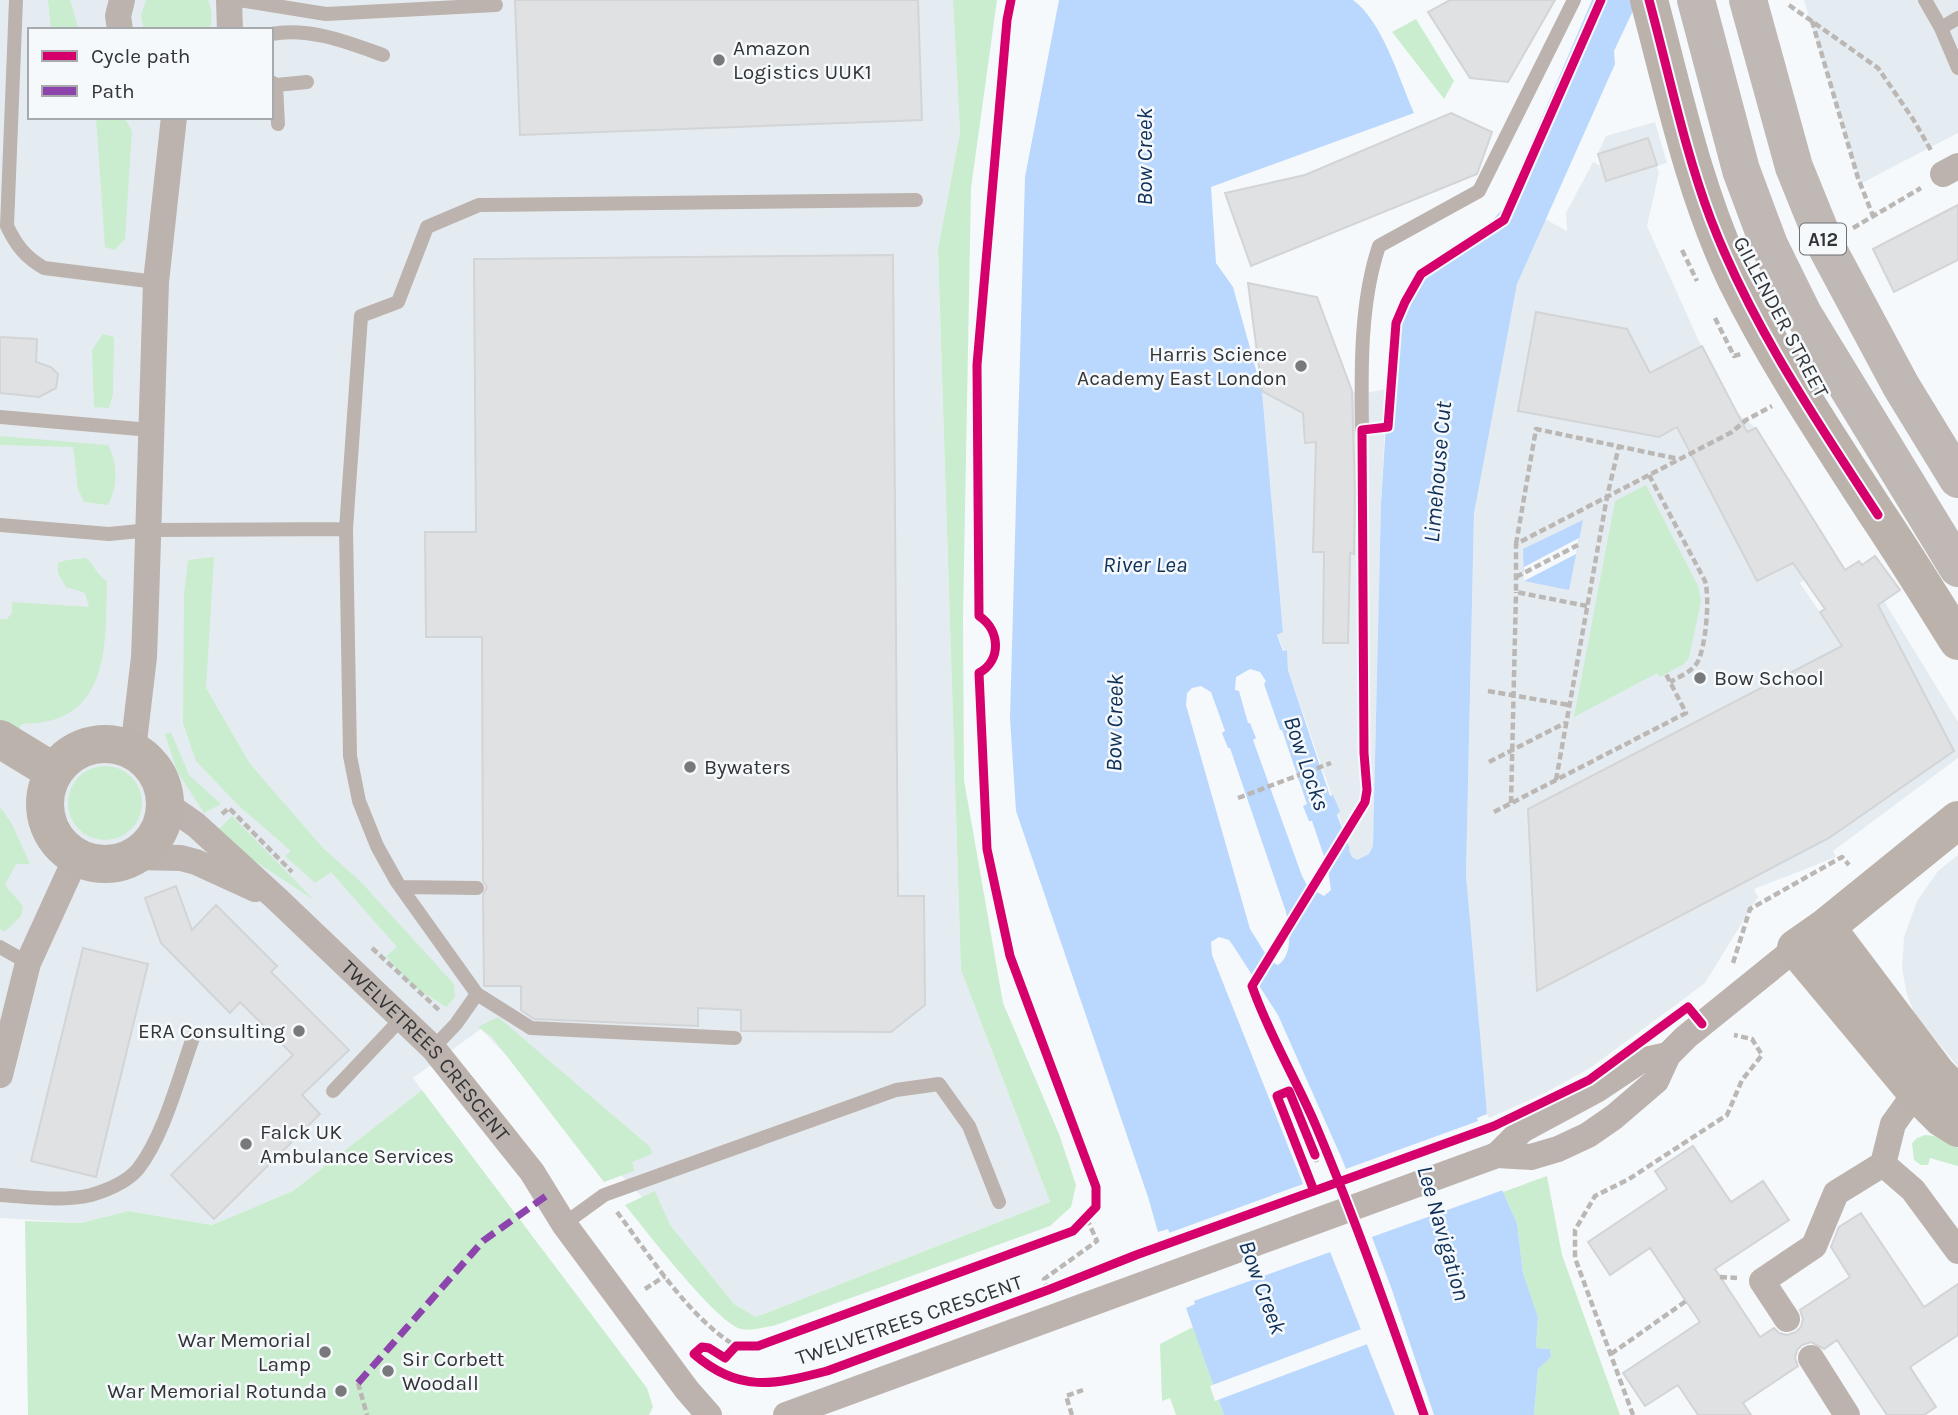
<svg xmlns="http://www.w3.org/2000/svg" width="1958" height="1415" font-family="Karla,sans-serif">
<rect width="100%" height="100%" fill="#f6f9fb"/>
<!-- built -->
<path fill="#e5ecf1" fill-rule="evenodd" d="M 0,0 L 953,0 L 960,133 L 938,250 L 961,970 L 1050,1202 L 756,1317 L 734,1304 L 669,1225 L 481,1029 L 413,1078 L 422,1090 L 293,1191 L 212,1225 L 128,1211 L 81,1223 L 0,1218 ZM 30,30 L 271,30 L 271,117 L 30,117 Z
M 1804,0 L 1958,0 L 1958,133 L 1860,184 Z
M 1655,122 L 1667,163 L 1657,166 L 1659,173 L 1647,226 L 1698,339 L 1737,413 L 1756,428 L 1837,558 L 1800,583 L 1834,633 L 1884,601 L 1958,722 L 1958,758 L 1833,851 L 1836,857 L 1754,889 L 1758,897 L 1705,983 L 1681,1001 L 1590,1068 L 1545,1093 L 1489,1118 L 1487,1114 L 1480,1055 L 1466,875 L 1474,513 L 1477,492 L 1517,284 L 1545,219 L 1567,231 L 1566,213 L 1593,162 L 1601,166 L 1598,153 L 1606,136 Z
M 1387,389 L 1381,503 L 1373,847 L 1370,854 L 1357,860 L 1352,857 L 1349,850 L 1350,848 L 1288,670 L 1287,651 L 1284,651 L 1277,634 L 1283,631 L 1262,391 L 1352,391 L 1359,394 Z
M 1958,855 L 1958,1067 L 1914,1013 L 1907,995 L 1902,969 L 1904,937 L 1917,901 L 1938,871 Z"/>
<!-- green -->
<path fill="#c9edce" d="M 48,0 L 70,0 L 79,30 L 51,30 Z
M 146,0 L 208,0 C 212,10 213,20 209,30 L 144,30 L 141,15 Z
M 953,0 L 997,0 L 971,188 L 963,618 L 964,780 L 1003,1003 L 1059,1134 L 1076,1185 L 1071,1207 L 1050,1226 L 773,1326 C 764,1327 750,1331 741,1329 C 716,1323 644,1228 625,1205 L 655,1191 L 670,1225 L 734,1304 L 756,1317 L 1050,1202 L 961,970 L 938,249 L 960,133 Z
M 1416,19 L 1454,81 L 1444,99 L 1392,32 Z
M 96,117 L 124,117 L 132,131 L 125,239 L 115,250 L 105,247 Z
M 103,334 L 114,337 L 113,394 L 109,408 L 94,407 L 92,350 Z
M 0,436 L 108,445 C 118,464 118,486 108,505 L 84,502 L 78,489 L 73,447 L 0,445 Z
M 1646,485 L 1698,586 L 1701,601 L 1689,658 L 1684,664 L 1660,677 L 1657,673 L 1574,717 L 1615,501 Z
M 214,557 L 206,688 L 250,764 L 323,848 L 360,881 L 454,984 L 455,997 L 446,1007 L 410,984 L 386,956 L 397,947 L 331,872 L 315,883 L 285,856 L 291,851 L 240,807 L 196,761 L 183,723 L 184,595 L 188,560 Z
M 86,558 C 96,566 95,574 107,581 C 105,631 112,706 49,721 C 40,723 31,723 22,724 L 19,729 L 0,719 L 0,619 L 7,619 L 12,613 L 12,602 L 89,607 L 85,593 L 66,587 L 58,573 L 58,563 L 67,560 Z
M 171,732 L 189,775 L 221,804 L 204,813 L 177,771 L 165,734 Z
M68 803a37 37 0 1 1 74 0a37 37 0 1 1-74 0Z
M 0,807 L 12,824 L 30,864 L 16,864 L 5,885 L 23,906 L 21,916 L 5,932 L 0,929 Z
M 232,816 L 314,900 L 244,854 L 219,829 Z
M 498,1017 L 650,1147 L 652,1154 L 632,1162 L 634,1171 L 604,1182 L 492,1037 L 478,1027 Z
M 422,1090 L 647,1388 L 653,1407 L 649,1415 L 28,1415 L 25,1221 L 81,1223 L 128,1211 L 212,1225 L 293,1191 Z
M 1925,1135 L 1935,1136 L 1958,1148 L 1958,1166 L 1930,1158 L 1928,1165 L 1921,1165 L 1914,1160 L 1912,1143 L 1917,1138 Z
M 1547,1176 L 1562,1255 L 1620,1415 L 1534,1415 L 1538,1369 L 1551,1357 L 1550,1349 L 1536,1348 L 1538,1317 L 1523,1273 L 1517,1223 L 1503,1192 Z
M 1193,1327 L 1224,1415 L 1176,1415 L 1170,1398 L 1162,1401 L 1160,1344 Z"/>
<!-- water -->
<path fill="#bad7fe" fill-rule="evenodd" d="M 1059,0 L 1353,0 C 1383,22 1399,79 1414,113 L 1211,187 L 1216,263 L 1233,287 L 1262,391 L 1283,632 L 1277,635 L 1283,651 L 1287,650 L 1288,670 L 1330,796 L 1333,795 L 1340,811 L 1337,815 L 1350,848 L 1349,850 L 1352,857 L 1357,860 L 1369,854 L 1373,846 L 1381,503 L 1392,330 L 1397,310 L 1419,269 L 1492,221 L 1503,208 L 1592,0 L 1638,0 L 1614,51 L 1615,64 L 1517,284 L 1474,513 L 1466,875 L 1487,1114 L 1477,1118 L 1503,1192 L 1517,1223 L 1523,1273 L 1538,1317 L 1536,1348 L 1550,1349 L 1551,1357 L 1538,1369 L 1534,1415 L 1434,1415 L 1391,1287 L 1342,1159 L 1278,1015 L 1232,944 L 1229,940 L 1219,937 L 1211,942 L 1212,955 L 1395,1415 L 1224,1415 L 1186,1308 L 1195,1304 L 1168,1229 L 1158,1232 L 1148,1197 L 1016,811 L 1010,718 L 1025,177 ZM 1250,669 L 1260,672 L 1266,681 L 1264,684 L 1280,730 L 1282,730 L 1307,804 L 1303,806 L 1309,821 L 1312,821 L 1324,856 L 1326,857 L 1331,890 L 1324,896 L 1308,887 L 1302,876 L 1253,740 L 1256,738 L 1250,723 L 1248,723 L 1239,691 L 1235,690 L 1236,677 ZM 1201,686 L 1211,692 L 1225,731 L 1222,733 L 1228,748 L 1230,748 L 1286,912 C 1289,928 1294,954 1278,965 L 1270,961 L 1250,929 L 1186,705 L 1187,693 L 1192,688 Z
M 1583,520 L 1569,590 L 1524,581 L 1523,549 Z"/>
<!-- pier -->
<path fill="#f6f9fb" d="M 1579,538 L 1576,554 L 1524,581 L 1524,567 Z
M 1345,824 L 1349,835 L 1326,873 L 1323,860 Z
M 1309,883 L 1316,889 L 1285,941 L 1285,924 Z
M 1267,953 L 1274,960 L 1257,987 L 1260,995 L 1251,980 Z
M 1481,1120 L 1506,1189 L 1369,1238 L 1343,1170 Z
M 1306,1183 L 1333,1251 L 1191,1302 L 1166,1234 Z
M 1364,1328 L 1370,1343 L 1215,1401 L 1210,1386 Z"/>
<!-- building -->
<path fill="#dfe1e3" stroke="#d2d4d6" stroke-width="2" d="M 515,0 L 918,0 L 922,120 L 520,135 Z
M 1450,0 L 1555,0 L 1508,82 L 1470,78 L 1428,12 Z
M 1451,113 L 1492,132 L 1477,174 L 1251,266 L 1225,193 L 1305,175 Z
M 1648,138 L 1657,165 L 1606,181 L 1598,154 Z
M 1958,205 L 1958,260 L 1894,292 L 1873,249 Z
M 893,255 L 898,896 L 924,896 L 925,1005 L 891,1032 L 741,1031 L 741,1010 L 698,1008 L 698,1026 L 534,1019 L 521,1010 L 521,986 L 484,986 L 483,895 L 487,887 L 483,881 L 482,637 L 426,637 L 425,532 L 476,532 L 474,259 Z
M 1248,283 L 1317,297 L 1352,391 L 1355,492 L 1354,554 L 1350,553 L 1348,643 L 1323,643 L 1324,552 L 1313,552 L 1316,442 L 1305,443 L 1303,413 L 1262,391 Z
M 1536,312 L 1627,329 L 1650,373 L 1702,346 L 1747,432 L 1756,428 L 1845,570 L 1859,561 L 1862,565 L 1875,556 L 1900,590 L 1878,605 L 1954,751 L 1829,838 L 1537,991 L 1528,809 L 1842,646 L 1820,612 L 1825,609 L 1793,563 L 1757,581 L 1677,427 L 1659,437 L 1518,411 Z
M 0,337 L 37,339 L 36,362 L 51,367 L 58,374 L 56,388 L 39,397 L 0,393 Z
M 176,886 L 192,930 L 216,905 L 277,966 L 271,972 L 349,1050 L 302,1095 L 320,1114 L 214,1219 L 171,1175 L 293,1055 L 240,1002 L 230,1013 L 161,943 L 145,898 Z
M 83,948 L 148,964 L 96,1177 L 31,1161 Z
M 1693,1146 L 1731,1202 L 1763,1181 L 1789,1220 L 1715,1269 L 1760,1337 L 1774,1328 L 1779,1333 L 1787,1335 L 1796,1332 L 1801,1327 L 1803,1319 L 1800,1310 L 1850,1277 L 1831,1247 L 1839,1227 L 1861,1213 L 1924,1307 L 1958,1284 L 1958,1335 L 1910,1367 L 1936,1407 L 1924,1415 L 1887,1415 L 1837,1340 L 1824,1349 L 1811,1342 L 1802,1345 L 1797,1350 L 1795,1358 L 1798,1366 L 1743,1403 L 1751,1415 L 1698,1415 L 1678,1385 L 1645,1406 L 1623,1373 L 1700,1322 L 1650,1248 L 1610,1275 L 1588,1242 L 1667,1189 L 1655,1171 Z"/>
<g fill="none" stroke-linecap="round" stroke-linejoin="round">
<!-- path -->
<path stroke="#bbb7b4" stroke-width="4.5" stroke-dasharray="7 3.5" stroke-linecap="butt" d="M 1789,5 L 1878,68 L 1913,119 L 1932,152
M 1812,21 L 1858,178 L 1873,216
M 1853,228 L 1921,188
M 1682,250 L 1697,281
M 1715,318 L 1734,356 L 1741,354
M 1380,429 L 1388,427 L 1396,323 L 1405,302 L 1421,274 L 1504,220 L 1601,0
M 1649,475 L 1705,581 C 1710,597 1706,648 1697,663 C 1691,672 1679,677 1670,682
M 1516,544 L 1536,429 L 1679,459
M 1516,577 L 1578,545
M 1587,606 L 1516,592 L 1516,544 L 1732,432 L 1746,420 L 1772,406
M 1488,691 L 1569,705
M 1489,762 L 1565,723
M 1556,780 L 1607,497 L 1619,446
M 1238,798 L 1331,763
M 1511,803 L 1516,592
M 1494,812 L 1686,713 L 1666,674
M 222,814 L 229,808 L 292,872
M 372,948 L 440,1011
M 1733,963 L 1750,909 L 1842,857 L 1849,865
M 1266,1023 L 1252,986 L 1365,802 L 1367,790 L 1364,753 L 1363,448
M 1311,1184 L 1277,1096 L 1289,1091 L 1317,1162
M 617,1212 C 650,1256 689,1318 736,1346
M 1720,1277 L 1737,1278
M 645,1289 L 665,1276
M 1048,1290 L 1044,1279 L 1097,1241 L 1086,1217
M 1611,1354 L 1686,1301
M 358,1383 L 367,1415
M 1072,1415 L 1066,1396 L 1083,1390
M 1633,1415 L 1575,1258 L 1575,1230 L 1595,1196 L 1629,1179 L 1727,1115 L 1742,1080 L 1762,1055 L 1752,1039 L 1734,1035"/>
<!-- lane -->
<path stroke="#bcb3ae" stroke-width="14" d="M 16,0 L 7,226 C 16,245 25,257 44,268 L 156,282
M 239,0 L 326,14 L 496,5
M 1925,0 L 1941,28
M 1958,18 L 1941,28 L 1958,68
M 271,34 C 309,27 347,42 383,55
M 271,82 L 276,85 L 278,124
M 276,85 L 307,82
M 0,417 L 151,430
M 1362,430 C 1361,371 1360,302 1379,246 L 1479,191 L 1574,0
M 0,525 L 109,534 L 150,530 L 346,529
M 401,887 L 477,888
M 0,947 L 28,963
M 735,1038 L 531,1028 L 477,994 L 397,882 L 377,846 L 359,801 L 350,756 L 346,529 L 361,316 L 398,302 L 427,227 L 479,205 L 916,200
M 433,1048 L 456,1024 L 477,994
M 333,1091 L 402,1018
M 0,1195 C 30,1197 62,1202 91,1195 C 108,1190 126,1183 138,1169 C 164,1136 179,1076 194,1035
M 564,1224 L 604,1195 L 896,1090 L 939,1084 L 969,1126 L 999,1202"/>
<!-- street -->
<g stroke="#bcb3ae" stroke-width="26">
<path d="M 229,0 L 230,30"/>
<path d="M 120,30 L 118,16 L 122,0"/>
<path d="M 1943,174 L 1958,166"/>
<path d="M 133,750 L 144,657 L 146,603 L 156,282 L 174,117"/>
<path id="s1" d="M 166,804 L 196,825 L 278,900 L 433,1048 L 532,1172 L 564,1224 L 687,1390 L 709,1415"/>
<path d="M 134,857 L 181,858 L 196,862 L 255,889"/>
<path d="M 0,1075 L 28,963 L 76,858"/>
<path d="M 1497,1155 L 1522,1130 L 1598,1089 L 1640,1061 L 1668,1055"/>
<path d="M 1883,1164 L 1913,1190 L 1958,1251"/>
<path d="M 1787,1319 L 1762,1281 L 1814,1246 L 1836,1193 L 1883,1164 L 1893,1124 L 1916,1092 L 1928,1082"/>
<path d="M 1811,1358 L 1847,1415"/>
<path d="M 786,1415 L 1497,1155 L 1531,1157 L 1558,1149 L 1588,1135 L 1614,1117 L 1656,1081 L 1668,1055 L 1686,1037 L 1796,948"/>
</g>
<!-- secondary -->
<path stroke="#bbb2ac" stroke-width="38" d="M 1649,0 C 1674,94 1694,191 1736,279 C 1776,360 1826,435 1875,511 C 1904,554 1931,598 1958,641
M 0,739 L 54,772
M45 804a60 60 0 1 1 120 0a60 60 0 1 1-120 0Z
M 1958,820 L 1826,927 L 1796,948 L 1916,1092 L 1942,1118 L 1958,1128
M 1826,927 L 1937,1074 L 1958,1095"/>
<!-- highway -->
<path stroke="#c0b8b4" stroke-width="38" d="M 1696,0 L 1741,170 L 1769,245 L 1803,314 L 1958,568
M 1748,0 L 1794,167 L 1826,246 L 1901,386 L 1958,479"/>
<!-- quiet -->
<path stroke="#8e44ad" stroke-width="7" stroke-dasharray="14 7" stroke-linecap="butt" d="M 358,1383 L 483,1241 L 546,1196"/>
<defs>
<path id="cycleway" d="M 1011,0 L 1007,20 L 977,365 L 979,616 C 1000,630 1002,660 979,673 L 987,849 L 1010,956 L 1096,1187 L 1096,1207 L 1073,1231 L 758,1346 L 736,1346 L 725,1358 L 709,1348 L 702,1347 L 694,1354 C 739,1393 773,1385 827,1371 L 1048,1290 L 1136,1255 L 1494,1126 L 1589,1080 L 1688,1007 L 1702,1024
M 1649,0 C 1669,73 1684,149 1711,220 C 1752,326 1816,420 1878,515
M 1314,1191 L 1277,1096 L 1289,1091 L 1315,1155
M 1424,1415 C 1390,1318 1356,1221 1316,1126 C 1296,1079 1269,1035 1252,986 L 1365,802 L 1367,790 L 1364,753 L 1362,430 L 1388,427 L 1396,323 L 1405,302 L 1421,274 L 1504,220 L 1601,0"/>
</defs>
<!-- cycleway casing -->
<use href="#cycleway" stroke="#f5f9fc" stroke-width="13"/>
<!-- cycleway -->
<use href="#cycleway" stroke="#d6006c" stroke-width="9"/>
</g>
<!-- markers -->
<g fill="#77797b" stroke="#f5f9fc" stroke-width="2.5">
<circle cx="719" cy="60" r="7"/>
<circle cx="1301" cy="366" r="7"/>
<circle cx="1700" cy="678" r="7"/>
<circle cx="690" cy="767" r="7"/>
<circle cx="299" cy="1031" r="7"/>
<circle cx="246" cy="1144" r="7"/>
<circle cx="325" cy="1352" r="7"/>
<circle cx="388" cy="1371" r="7"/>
<circle cx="341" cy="1391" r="7"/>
</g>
<g text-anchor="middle" stroke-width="5" stroke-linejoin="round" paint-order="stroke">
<!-- shield labels -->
<rect fill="#f5f9fc" stroke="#6d6f71" stroke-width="2" x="1800" y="223.5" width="46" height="31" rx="5"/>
<g font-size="19" font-weight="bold" fill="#333436">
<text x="1823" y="246">A12</text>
</g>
<!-- poi labels -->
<g font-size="21" fill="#333436" stroke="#f5f9fc" text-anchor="start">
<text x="733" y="55">Amazon<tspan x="733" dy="24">Logistics UUK1</tspan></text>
<text x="1287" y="361" text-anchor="end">Harris Science<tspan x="1287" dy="24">Academy East London</tspan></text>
<text x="1714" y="685">Bow School</text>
<text x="704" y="774">Bywaters</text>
<text x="285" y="1038" text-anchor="end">ERA Consulting</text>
<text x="260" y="1139">Falck UK<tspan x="260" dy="24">Ambulance Services</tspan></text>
<text x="311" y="1347" text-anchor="end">War Memorial<tspan x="311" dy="24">Lamp</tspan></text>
<text x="402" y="1366">Sir Corbett<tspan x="402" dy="24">Woodall</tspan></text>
<text x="327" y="1398" text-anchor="end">War Memorial Rotunda</text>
</g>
<!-- street labels -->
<g font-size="21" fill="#333436" stroke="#f5f9fc">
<text transform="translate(1781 317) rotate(62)" y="7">GILLENDER STREET</text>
<text dy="7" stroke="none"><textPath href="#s1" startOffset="359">TWELVETREES CRESCENT</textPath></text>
<text transform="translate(909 1320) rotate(-19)" y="7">TWELVETREES CRESCENT</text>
</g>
<!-- water labels -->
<g font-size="23" font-style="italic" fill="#0f3059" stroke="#f5f9fc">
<text transform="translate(1144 157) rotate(-90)" y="8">Bow Creek</text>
<text transform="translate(1437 472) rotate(-85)" y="8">Limehouse Cut</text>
<text x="1145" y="572">River Lea</text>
<text transform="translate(1114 723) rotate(-89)" y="8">Bow Creek</text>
<text transform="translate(1307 763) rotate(71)" y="8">Bow Locks</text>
<text transform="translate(1444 1233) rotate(74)" y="8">Lee Navigation</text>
<text transform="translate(1263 1287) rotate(70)" y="8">Bow Creek</text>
</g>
</g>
<!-- legend -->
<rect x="28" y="28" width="245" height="91" fill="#f5f9fc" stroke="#a7aaad" stroke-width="2"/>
<rect x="42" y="51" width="35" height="10" fill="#d6006c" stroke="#a7aaad" stroke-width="2"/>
<text x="91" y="63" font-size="21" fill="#333436">Cycle path</text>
<rect x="42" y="86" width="35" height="10" fill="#8e44ad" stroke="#a7aaad" stroke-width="2"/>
<text x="91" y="98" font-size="21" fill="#333436">Path</text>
</svg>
